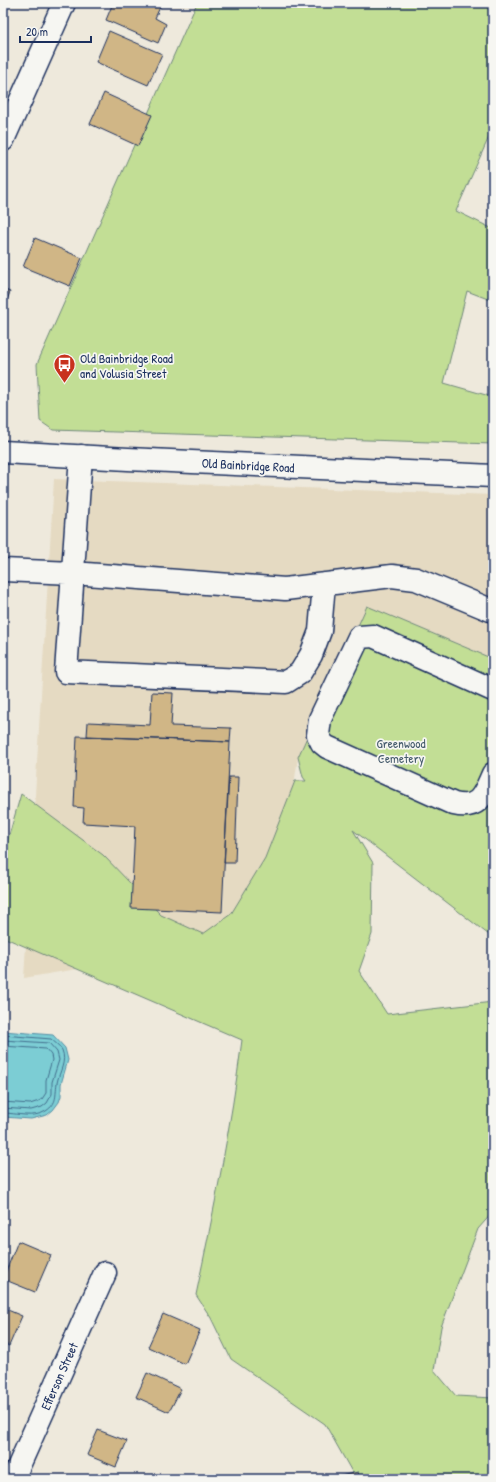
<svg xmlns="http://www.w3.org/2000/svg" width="496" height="1482" font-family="'Patrick Hand',sans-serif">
<rect width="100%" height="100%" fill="#eee9dc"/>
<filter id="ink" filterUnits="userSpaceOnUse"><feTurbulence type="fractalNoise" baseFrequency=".025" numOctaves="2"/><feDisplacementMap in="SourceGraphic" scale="8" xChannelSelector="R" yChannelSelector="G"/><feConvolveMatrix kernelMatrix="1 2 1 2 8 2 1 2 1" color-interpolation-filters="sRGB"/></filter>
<g filter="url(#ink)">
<!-- built -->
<path fill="#e5dac2" d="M 54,479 L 493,495 L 493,659 L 367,606 L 298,757 L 273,936 L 24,978 Z"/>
<!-- green -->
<path fill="#c2de95" stroke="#6e867a" d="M 197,3 L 493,3 L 493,128 L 456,211 L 493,229 L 493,301 L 467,291 L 444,383 L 493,397 L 493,444 L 53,430 L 40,421 L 37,364 Z
M 367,606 L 493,659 L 493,938 L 353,830 L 373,863 L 372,934 L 359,971 L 387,1014 L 493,1002 L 493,1212 L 478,1229 L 441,1327 L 434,1370 L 456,1396 L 493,1398 L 493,1479 L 356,1479 L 325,1424 L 231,1359 L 211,1318 L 196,1295 C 214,1210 231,1126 242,1040 L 3,937 L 3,856 L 21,794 L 103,855 L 161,915 L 203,934 L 231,914 L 265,858 L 295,781 L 306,781 L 303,777 L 298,757 Z"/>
<!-- water -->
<path fill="#7ccdd4" stroke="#558ea5" d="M 3,1031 L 53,1035 L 65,1048 L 68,1060 L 61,1084 L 61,1096 L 59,1102 L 53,1110 L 47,1115 L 31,1119 L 3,1117 Z"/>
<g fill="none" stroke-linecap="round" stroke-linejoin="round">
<!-- shore -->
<path stroke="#426e8d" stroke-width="1" d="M 3,1035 L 51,1039 C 54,1042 60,1046 62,1050 C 67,1062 59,1072 57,1083 C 55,1095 58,1103 46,1111 C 33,1119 17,1113 3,1113
M 3,1040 L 49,1043 L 57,1052 L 59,1060 L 52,1082 L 52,1094 L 47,1103 L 42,1107 L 31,1110 L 3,1108
M 3,1046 L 46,1049 L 51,1055 L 52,1060 L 46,1080 L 46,1093 L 42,1099 L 39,1101 L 30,1104 L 3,1102"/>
</g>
<!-- building -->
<path fill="#d0b686" stroke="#1b2f5e" d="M 113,3 L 156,3 L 161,5 L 155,18 L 166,24 L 158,43 L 106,20 Z
M 109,31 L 162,54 L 148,85 L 96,62 Z
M 104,93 L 152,115 L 138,146 L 90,124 Z
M 35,238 L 82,258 L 70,286 L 23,267 Z
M 3,289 L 10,292 L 3,311 Z
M 152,692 L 173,693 L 171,726 L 231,728 L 230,742 L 87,736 L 88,722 L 150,725 Z
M 77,736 L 230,742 L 222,912 L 131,908 L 135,826 L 83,823 L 84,808 L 74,807 Z
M 229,777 L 238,777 L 235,863 L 224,863 Z
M 18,1241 L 51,1255 L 35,1292 L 3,1279 Z
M 3,1308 L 22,1316 L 9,1346 L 3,1343 Z
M 163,1314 L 200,1330 L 185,1364 L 148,1347 Z
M 147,1373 L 181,1389 L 169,1412 L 136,1397 Z
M 98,1430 L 127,1441 L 116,1467 L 87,1455 Z
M 358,1472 L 360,1479 L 327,1479 Z"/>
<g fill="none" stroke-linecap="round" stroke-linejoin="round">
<defs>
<path id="minor" d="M 3,140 L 64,3
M 81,456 L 66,672 L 286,682 L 300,673 L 311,655 L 320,631 L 324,584
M 3,570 L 73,573 L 285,589 L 392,576 L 416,579 L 493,611
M 493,690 L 373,636 L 359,637 L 320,719 L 318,735 L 322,743 L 327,747 L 454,804 C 480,810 484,794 493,774
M 13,1479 L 105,1273"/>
<path id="major" d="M 3,452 L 128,459 L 493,476"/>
</defs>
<!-- minor casing -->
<use href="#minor" stroke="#1b2f5e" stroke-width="25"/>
<!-- major casing -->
<use href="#major" stroke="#1b2f5e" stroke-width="25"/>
<!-- minor -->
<use href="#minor" stroke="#f6f6f2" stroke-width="22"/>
<!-- major -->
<use href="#major" stroke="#f6f6f2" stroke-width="22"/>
</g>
</g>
<!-- icons -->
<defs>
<symbol id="bus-pin" viewBox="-11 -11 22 30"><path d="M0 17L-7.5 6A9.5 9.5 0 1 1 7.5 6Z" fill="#c8321e" stroke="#f6f6f2"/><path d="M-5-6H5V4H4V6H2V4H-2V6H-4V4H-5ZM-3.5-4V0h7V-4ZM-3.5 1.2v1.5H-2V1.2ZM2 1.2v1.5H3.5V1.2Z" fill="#fff"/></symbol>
</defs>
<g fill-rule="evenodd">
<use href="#bus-pin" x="52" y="352" width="25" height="34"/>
</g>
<g text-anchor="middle" stroke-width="3.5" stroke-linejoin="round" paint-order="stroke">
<!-- poi labels -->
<g font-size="13" fill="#1b2f5e" stroke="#f6f6f2" text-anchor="start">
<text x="80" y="363">Old Bainbridge Road<tspan x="80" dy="15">and Volusia Street</tspan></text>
</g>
<!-- street labels -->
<g font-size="13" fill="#1b2f5e" stroke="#f6f6f2">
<text transform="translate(248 465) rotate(3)" y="5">Old Bainbridge Road</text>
<text transform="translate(59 1376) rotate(-66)" y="5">Efferson Street</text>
</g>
<!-- park labels -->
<g font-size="13" fill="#455b6c" stroke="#f6f6f2">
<text x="401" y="748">Greenwood<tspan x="401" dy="15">Cemetery</tspan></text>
</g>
</g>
<!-- margin -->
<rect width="496" height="1482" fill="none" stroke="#f6f6f2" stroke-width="16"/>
<rect x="8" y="8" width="480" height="1466" fill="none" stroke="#1b2f5e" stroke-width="1.5" filter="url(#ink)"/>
<!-- scale -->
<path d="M20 36v6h71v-6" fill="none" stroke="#1b2f5e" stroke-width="2"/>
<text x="26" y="36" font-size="12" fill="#1b2f5e" stroke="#f6f6f2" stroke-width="3" paint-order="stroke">20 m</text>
</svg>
